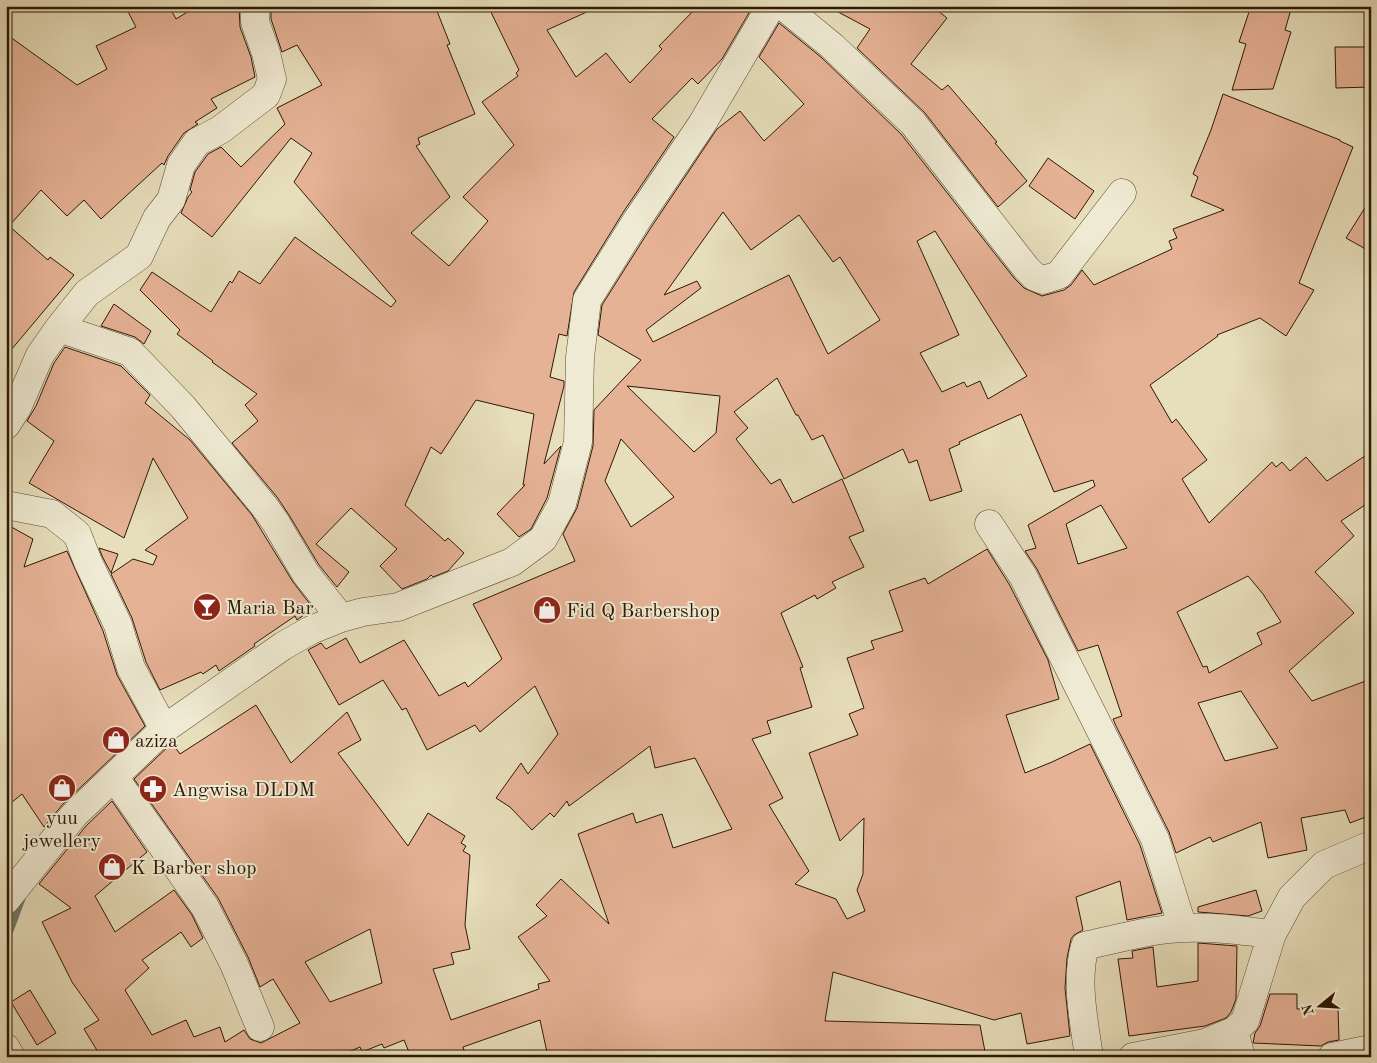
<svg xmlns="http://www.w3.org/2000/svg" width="1377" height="1063" font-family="'Old Standard TT',serif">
<rect width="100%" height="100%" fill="#e7debb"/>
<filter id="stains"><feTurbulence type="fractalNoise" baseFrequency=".004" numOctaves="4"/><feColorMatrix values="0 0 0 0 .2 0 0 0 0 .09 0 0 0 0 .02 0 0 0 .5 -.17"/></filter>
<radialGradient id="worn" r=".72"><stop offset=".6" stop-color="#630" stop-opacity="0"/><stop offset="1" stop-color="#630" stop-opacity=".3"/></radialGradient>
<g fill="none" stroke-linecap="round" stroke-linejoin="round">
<!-- stream -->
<path stroke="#6d7a6b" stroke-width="8" d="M 6,940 L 22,897"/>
</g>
<!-- building -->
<path fill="#e6b296" stroke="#2e1804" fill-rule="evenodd" d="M 125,6 L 169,6 L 176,19 L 197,6 L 239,6 L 240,27 L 251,57 L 255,77 L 211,99 L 217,108 L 195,122 L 198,124 L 184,133 L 168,156 L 164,165 L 162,163 L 101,219 L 84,200 L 67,216 L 41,190 L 9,226 L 48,260 L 50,257 L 74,275 L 6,356 L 6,34 L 77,85 L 107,69 L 96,46 L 136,27 Z
M 271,6 L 435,6 L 450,44 L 447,45 L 475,114 L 418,138 L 420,144 L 416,146 L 450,197 L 411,233 L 449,266 L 488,221 L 463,197 L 514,145 L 482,102 L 518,76 L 516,73 L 519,70 L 488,6 L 600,6 L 547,30 L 576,77 L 606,53 L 630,83 L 662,49 L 659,46 L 698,6 L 753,6 L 722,59 L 698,84 L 692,78 L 652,119 L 674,137 L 624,211 L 574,292 L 567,336 L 559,334 L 550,377 L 564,381 L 564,386 L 544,464 L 561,446 L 547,498 L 531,529 L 519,537 L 497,514 L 525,485 L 523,485 L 534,414 L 476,400 L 441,454 L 431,447 L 405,505 L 445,541 L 448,538 L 464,553 L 448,571 L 433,577 L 431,575 L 427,579 L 402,589 L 380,566 L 397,549 L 351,508 L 316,544 L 349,572 L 337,587 L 319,565 L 289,515 L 277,497 L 232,443 L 258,421 L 245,405 L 257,394 L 212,362 L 213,361 L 177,334 L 180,330 L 140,290 L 152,272 L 211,312 L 230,281 L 232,283 L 239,271 L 260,284 L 295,237 L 391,307 L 396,301 L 294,182 L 312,153 L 291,138 L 212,237 L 181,213 L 188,197 L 192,192 L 190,190 L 195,172 L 208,154 L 221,147 L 241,167 L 285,124 L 277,108 L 322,85 L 297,45 L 282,52 L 271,19 Z
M 827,6 L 932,6 L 947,18 L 911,64 L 942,90 L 948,85 L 997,142 L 995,143 L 1027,181 L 998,207 L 925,113 L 857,48 L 870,29 Z
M 1251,6 L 1292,6 L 1285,30 L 1291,32 L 1273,89 L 1232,90 L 1246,44 L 1239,42 Z
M 779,23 L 822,58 L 901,134 L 1014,278 L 1024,288 L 1042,296 L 1064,290 L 1071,285 L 1082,270 L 1094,285 L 1172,249 L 1169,241 L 1177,238 L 1173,229 L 1224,210 L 1191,196 L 1198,177 L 1193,174 L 1211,130 L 1223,94 L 1340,140 L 1340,141 L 1353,147 L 1299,283 L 1314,290 L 1286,336 L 1260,318 L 1217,335 L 1218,336 L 1150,385 L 1172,423 L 1176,419 L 1207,460 L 1182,479 L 1209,523 L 1272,462 L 1276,467 L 1282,462 L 1290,471 L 1306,457 L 1327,481 L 1371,452 L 1371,501 L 1341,521 L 1354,536 L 1315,572 L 1354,613 L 1289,671 L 1312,701 L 1371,679 L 1371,815 L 1350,823 L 1345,810 L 1301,818 L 1307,850 L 1268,858 L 1261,822 L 1213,842 L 1210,837 L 1176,853 L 1169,832 L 1116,726 L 1113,719 L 1122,716 L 1098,645 L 1078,651 L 1037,569 L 1025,551 L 1036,548 L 1028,525 L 1095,486 L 1093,480 L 1054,492 L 1021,414 L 959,442 L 960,444 L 949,449 L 962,491 L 930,501 L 917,460 L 909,463 L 903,449 L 844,479 L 823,435 L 812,440 L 798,415 L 796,415 L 777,378 L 734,412 L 748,428 L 736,439 L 771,484 L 780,479 L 793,503 L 842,479 L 864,531 L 849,537 L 864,567 L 832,582 L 836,588 L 817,599 L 815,595 L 781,613 L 803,667 L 800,668 L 812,707 L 767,721 L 771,733 L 752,739 L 783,798 L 769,805 L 809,871 L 795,884 L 836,899 L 847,919 L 865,911 L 857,890 L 863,874 L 864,818 L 840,841 L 809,753 L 858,735 L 849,714 L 864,708 L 847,658 L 874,649 L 871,641 L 903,631 L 889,591 L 925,578 L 928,584 L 987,549 L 1009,584 L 1048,660 L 1059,699 L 1006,715 L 1025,773 L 1052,762 L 1090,744 L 1140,845 L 1162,913 L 1127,920 L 1120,881 L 1076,897 L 1083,930 L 1074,935 L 1071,939 L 1067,958 L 1065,988 L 1070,1036 L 1027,1044 L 1021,1013 L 994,1020 L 833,972 L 825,1021 L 980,1025 L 986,1057 L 548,1057 L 540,1020 L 463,1047 L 466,1057 L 411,1057 L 404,1040 L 384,1048 L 382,1044 L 362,1052 L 360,1047 L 337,1057 L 101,1057 L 84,1029 L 99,1020 L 72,982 L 42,922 L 71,908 L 39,884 L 86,826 L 112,801 L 147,852 L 95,896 L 115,932 L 174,890 L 192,915 L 203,938 L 191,947 L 181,932 L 142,960 L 149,968 L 125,990 L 152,1035 L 186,1020 L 194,1037 L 220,1027 L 225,1042 L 244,1030 L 250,1039 L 261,1043 L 300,1023 L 273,979 L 260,987 L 248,957 L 218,898 L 134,779 L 172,743 L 180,754 L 256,705 L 291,763 L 347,712 L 361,740 L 338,753 L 408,846 L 428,813 L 465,836 L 461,843 L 466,846 L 463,851 L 470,855 L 465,925 L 470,949 L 451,953 L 454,964 L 433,969 L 451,1020 L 539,989 L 538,984 L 550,981 L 518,937 L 547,916 L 536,905 L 561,879 L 609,924 L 578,834 L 633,813 L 636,823 L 662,814 L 673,848 L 732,829 L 695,758 L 655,768 L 650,746 L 569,806 L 567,801 L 554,817 L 550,813 L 532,830 L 510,807 L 496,798 L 521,763 L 528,774 L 558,734 L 535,686 L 480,732 L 475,725 L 427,750 L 406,708 L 402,710 L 383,680 L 339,705 L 308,650 L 321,643 L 326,649 L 346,638 L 360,663 L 404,640 L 439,696 L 465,682 L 468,687 L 502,659 L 473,604 L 575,561 L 563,534 L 577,508 L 593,446 L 594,410 L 641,360 L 598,335 L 602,305 L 650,229 L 717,129 L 740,111 L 764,141 L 804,104 L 759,57 ZM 723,212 L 751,250 L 799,215 L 833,262 L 840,257 L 880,320 L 828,354 L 789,275 L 653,342 L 646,330 L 701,288 L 697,281 L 664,295 ZM 935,231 L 1027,376 L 988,399 L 980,381 L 967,387 L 964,382 L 942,392 L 920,353 L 959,335 L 917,241 ZM 627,386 L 720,396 L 716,433 L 694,452 ZM 621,439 L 674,497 L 631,527 L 605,481 ZM 1101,505 L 1127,548 L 1078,564 L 1066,524 ZM 1248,576 L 1263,594 L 1281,622 L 1257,633 L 1262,644 L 1209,673 L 1207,666 L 1203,667 L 1177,612 ZM 1241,691 L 1278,748 L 1225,761 L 1198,703 ZM 370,929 L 382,983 L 330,1002 L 305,962 Z
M 1335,47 L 1371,47 L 1371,87 L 1336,88 Z
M 1048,158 L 1094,191 L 1075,219 L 1029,186 Z
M 1371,198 L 1371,252 L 1346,238 Z
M 114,304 L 151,331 L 144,344 L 135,337 L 101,326 Z
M 65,347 L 121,366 L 150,395 L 145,403 L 190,440 L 252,515 L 293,582 L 313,608 L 297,620 L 295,616 L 254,644 L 255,646 L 219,671 L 216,665 L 203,674 L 201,672 L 160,690 L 146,662 L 132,618 L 111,574 L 133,559 L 153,565 L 157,556 L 145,550 L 188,518 L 153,458 L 124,538 L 29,483 L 54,441 L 27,421 L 36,406 L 54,363 Z
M 6,524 L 33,539 L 24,567 L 67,551 L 103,631 L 117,675 L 145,726 L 63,804 L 44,827 L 22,794 L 6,807 Z
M 99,548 L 118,554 L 111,573 L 102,556 Z
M 1256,890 L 1262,911 L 1248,916 L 1198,912 L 1198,907 Z
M 1198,943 L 1237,946 L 1236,999 L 1231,1012 L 1226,1018 L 1205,1026 L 1129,1036 L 1118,959 L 1133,958 L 1132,951 L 1153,947 L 1157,987 L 1198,981 Z
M 30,990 L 56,1033 L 37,1045 L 11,1002 Z
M 1270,994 L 1297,994 L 1297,1009 L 1338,1008 L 1339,1040 L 1328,1042 L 1321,1046 L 1253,1043 L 1255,1033 L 1260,1026 Z"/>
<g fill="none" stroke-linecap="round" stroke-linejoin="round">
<defs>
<path id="minor" d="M 783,6 L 832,46 L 913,123 L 1026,268 L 1035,277 L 1043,280 L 1059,275 L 1122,193
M 59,328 L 130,352 L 183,407 L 264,506 L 276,523 L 306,574 L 341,618
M 6,425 L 17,408 L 40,355 L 59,328 L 87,293 L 139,256 L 157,218 L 171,200 L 181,165 L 197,142 L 220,130 L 266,95 L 272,79 L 266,53 L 255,22 L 255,6
M 6,505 L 52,514 L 77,534 L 88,562 L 118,625 L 131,668 L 164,729
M 989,524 L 1023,576 L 1155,839 L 1183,928
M 114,777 L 205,907 L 234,964 L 260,1027
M 6,900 L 74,815 L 164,729 L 283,646 L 311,630 L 341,618 L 363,612 L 398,607 L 512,562 L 543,539 L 562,504 L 578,442 L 580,357 L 587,300 L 637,220 L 702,124 L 771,6
M 1234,1031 L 1241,1057
M 6,1048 L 11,1057
M 1089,1057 C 1084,1021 1075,981 1085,946 C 1117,939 1151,929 1184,928 C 1213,926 1243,931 1272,934
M 1133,1057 L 1205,1043 L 1234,1031 L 1245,1021 L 1272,934 L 1292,897 L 1324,865 L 1371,845
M 1332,1057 L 1371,1049"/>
</defs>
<!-- minor casing -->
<use href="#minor" stroke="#5c4a32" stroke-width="29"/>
<!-- minor -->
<use href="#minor" stroke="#efead3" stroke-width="28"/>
</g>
<!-- icons -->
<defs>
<symbol id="bar-disc" viewBox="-11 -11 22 22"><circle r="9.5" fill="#8f2418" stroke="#efead3"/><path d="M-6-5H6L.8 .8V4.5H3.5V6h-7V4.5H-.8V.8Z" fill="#fff"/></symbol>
<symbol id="shop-disc" viewBox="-11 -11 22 22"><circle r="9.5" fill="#8f2418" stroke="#efead3"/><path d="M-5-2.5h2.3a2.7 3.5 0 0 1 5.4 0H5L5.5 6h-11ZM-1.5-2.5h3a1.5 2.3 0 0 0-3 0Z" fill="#fff"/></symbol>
<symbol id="pharmacy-disc" viewBox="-11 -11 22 22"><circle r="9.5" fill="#8f2418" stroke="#efead3"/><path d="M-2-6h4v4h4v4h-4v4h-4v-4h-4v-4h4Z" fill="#fff"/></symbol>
</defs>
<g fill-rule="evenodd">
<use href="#bar-disc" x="191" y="591" width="32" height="32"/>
<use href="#shop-disc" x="531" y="594" width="32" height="32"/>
<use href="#shop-disc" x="100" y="724" width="32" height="32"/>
<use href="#shop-disc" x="46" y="772" width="32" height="32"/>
<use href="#pharmacy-disc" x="137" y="773" width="32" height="32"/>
<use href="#shop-disc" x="96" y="851" width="32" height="32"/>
</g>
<g text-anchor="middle" stroke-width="4" stroke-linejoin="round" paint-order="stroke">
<!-- poi labels -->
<g font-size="20" fill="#2e1804" stroke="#efead3" text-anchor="start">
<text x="226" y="614">Maria Bar</text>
<text x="566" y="617">Fid Q Barbershop</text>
<text x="135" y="747">aziza</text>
<text x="172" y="796">Angwisa DLDM</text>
<text x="62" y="824" text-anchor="middle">yuu<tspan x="62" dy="23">jewellery</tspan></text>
<text x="131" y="874">K Barber shop</text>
</g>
</g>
<!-- margin -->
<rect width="1377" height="1063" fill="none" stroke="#e7debb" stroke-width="25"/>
<rect x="8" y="8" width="1362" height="1048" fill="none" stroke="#2e1804" stroke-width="2.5"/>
<rect x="12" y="12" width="1352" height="1038" fill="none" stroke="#2e1804"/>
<!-- north arrow -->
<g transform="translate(1320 1006) rotate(252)" stroke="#efead3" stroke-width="4" paint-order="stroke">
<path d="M0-4L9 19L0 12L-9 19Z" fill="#2e1804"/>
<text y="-8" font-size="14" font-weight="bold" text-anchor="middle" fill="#2e1804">N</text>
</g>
<rect width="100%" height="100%" filter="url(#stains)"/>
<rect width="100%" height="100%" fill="url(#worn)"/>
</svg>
